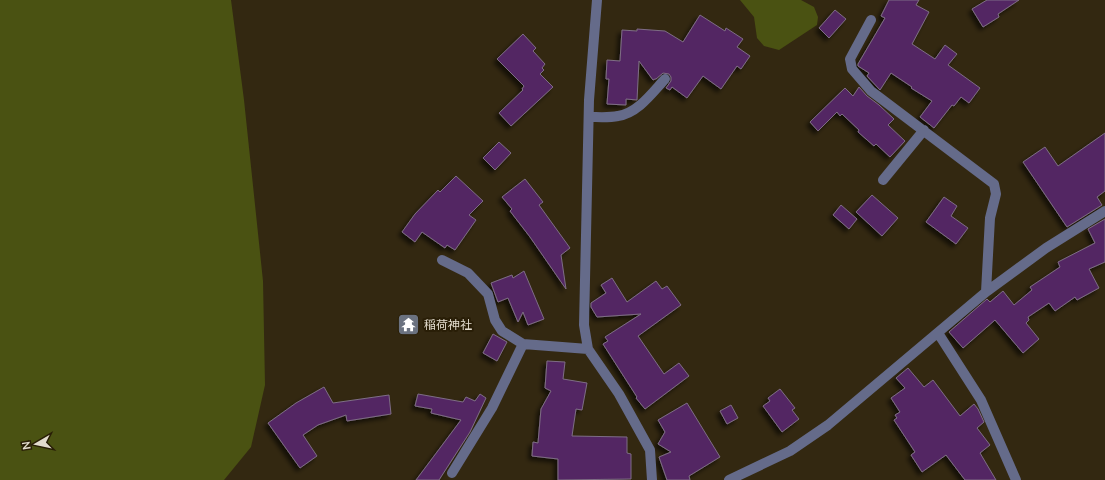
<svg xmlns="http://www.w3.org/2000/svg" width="1105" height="480" font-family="'Nunito Sans','Noto Sans JP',sans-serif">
<defs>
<filter id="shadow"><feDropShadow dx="-3.5" dy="3.5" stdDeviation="2" flood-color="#0009"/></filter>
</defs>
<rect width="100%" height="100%" fill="#332811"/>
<!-- green -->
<path fill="#4a5212" d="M 0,0 L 231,0 L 244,100 L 263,281 L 265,385 L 251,447 L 224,480 L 0,480 Z
M 740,0 L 801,0 L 814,7 L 818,17 L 817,25 L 779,50 L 764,46 L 757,38 L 754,17 Z"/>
<!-- building -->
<path fill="#532763" stroke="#7e6d85" filter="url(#shadow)" d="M 889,0 L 919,0 L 916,5 L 929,12 L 912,44 L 935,59 L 945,45 L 957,54 L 948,65 L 980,88 L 969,103 L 961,97 L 954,106 L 952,105 L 934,128 L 920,117 L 932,101 L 911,88 L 912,87 L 891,73 L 880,90 L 867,76 L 869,73 L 858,66 L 858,64 L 885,18 L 881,16 Z
M 987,0 L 1019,0 L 998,14 L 999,17 L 983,27 L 972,9 Z
M 835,10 L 846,19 L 829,38 L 819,28 Z
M 700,15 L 725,31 L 726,28 L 743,39 L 737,47 L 750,56 L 741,69 L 737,66 L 721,89 L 703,76 L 687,98 L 672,87 L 670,90 L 666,88 L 671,81 L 671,77 L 669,74 L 663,73 L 656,79 L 655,79 L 653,80 L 639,61 L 637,100 L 626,99 L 626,105 L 607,104 L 609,79 L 606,79 L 607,60 L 620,61 L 622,30 L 637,31 L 637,29 L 665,31 L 683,42 Z
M 523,34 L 536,48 L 533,51 L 545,64 L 542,68 L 544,70 L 540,74 L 553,87 L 511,126 L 499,113 L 523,90 L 522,89 L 524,86 L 497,59 Z
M 859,87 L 867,96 L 879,105 L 894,119 L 888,125 L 905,141 L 890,157 L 876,144 L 874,146 L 858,132 L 859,130 L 842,114 L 840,116 L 837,112 L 818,131 L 810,122 L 845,88 L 853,96 Z
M 1105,133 L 1105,191 L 1097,197 L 1102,205 L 1067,227 L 1023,162 L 1045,147 L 1058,166 Z
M 499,142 L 511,153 L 495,170 L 483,158 Z
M 456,176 L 483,201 L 469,215 L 476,220 L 455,250 L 447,245 L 445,248 L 422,232 L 415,242 L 402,232 L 415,214 L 438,190 L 440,192 Z
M 525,179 L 543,202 L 539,205 L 570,248 L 561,255 L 566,289 L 530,237 L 510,211 L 512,209 L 502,197 Z
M 872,195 L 898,218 L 882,236 L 856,212 Z
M 944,197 L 957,206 L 951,216 L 968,228 L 956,244 L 926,222 Z
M 841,205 L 857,219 L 849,229 L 833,215 Z
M 1105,219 L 1105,262 L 1089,269 L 1099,288 L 1077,300 L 1075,297 L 1055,311 L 1049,303 L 1028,317 L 1029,320 L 1026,323 L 1039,339 L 1023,353 L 995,320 L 963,348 L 949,332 L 987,299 L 990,302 L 1003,291 L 1014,305 L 1032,290 L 1030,287 L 1060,267 L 1058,262 L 1095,243 L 1088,229 Z
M 524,271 L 544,319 L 528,325 L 523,312 L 518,322 L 508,298 L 498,302 L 491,283 L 512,275 L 513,278 Z
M 612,278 L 627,302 L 656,281 L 662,289 L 667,286 L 681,305 L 638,336 L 664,374 L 679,363 L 689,376 L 645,409 L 636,398 L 637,397 L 603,344 L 608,341 L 605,337 L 641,314 L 597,317 L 591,307 L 591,303 L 606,293 L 601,285 Z
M 493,334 L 507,342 L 497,361 L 483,353 Z
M 547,361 L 565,362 L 563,379 L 587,383 L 582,410 L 576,409 L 572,436 L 627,437 L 627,453 L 631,454 L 631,479 L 558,480 L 558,459 L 532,456 L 533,442 L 538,443 L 541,409 L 551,391 L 545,388 Z
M 908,368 L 924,387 L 933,380 L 960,416 L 974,404 L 978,409 L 984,422 L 977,428 L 990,445 L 980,453 L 996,480 L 965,480 L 946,455 L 922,472 L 911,455 L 915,452 L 894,420 L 897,418 L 895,415 L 900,412 L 891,398 L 905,388 L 896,378 Z
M 324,387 L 333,403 L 389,395 L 391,414 L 347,421 L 346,415 L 318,425 L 303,435 L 317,456 L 300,468 L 268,423 L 296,403 Z
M 780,389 L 795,408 L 792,410 L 799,419 L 782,432 L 763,406 L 770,401 L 768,398 Z
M 418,394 L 463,402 L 466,397 L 475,401 L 480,394 L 486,398 L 470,432 L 439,480 L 416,480 L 461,420 L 431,413 L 432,409 L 415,406 Z
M 687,403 L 720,457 L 689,476 L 690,480 L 667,480 L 659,457 L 671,452 L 658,444 L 665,432 L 658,420 Z
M 731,405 L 738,418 L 727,424 L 720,411 Z"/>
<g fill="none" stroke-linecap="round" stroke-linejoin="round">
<!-- minor -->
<path stroke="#656b8a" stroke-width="10" d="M 597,0 L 589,100 L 584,325 L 588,349 L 619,394 L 650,450 L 652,480
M 871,20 L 850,59 L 852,69 L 871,91 L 994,184 L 996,194 L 990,218 L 986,292
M 589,117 C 598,117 609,118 618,116 C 638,113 652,93 665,79
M 883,180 L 924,130
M 442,260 L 468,273 L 488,294 L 495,320 L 502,331 L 523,344 L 588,349
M 938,333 L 981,400 L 1016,480
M 452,473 L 492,408 L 523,344
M 729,480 L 790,451 L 828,425 L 986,292 L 1046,248 L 1105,211"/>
</g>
<!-- icons -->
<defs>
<symbol id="temple-square" viewBox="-11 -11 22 22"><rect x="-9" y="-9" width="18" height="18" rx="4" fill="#6b7280" stroke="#291e07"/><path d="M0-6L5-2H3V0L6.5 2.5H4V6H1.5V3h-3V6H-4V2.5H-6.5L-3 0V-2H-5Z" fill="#fff"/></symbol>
</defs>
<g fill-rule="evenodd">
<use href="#temple-square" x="396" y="312" width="25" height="25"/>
</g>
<g text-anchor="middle" stroke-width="4" stroke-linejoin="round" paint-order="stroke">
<!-- poi labels -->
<g font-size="12" fill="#e2dbcd" stroke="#291e07" text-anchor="start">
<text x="424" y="329">稲荷神社</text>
</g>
</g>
<!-- north arrow -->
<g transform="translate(36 444) rotate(261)" stroke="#291e07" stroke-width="3" paint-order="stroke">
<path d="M0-3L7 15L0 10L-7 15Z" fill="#e2dbcd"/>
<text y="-6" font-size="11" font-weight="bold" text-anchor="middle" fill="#e2dbcd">N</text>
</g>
</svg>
